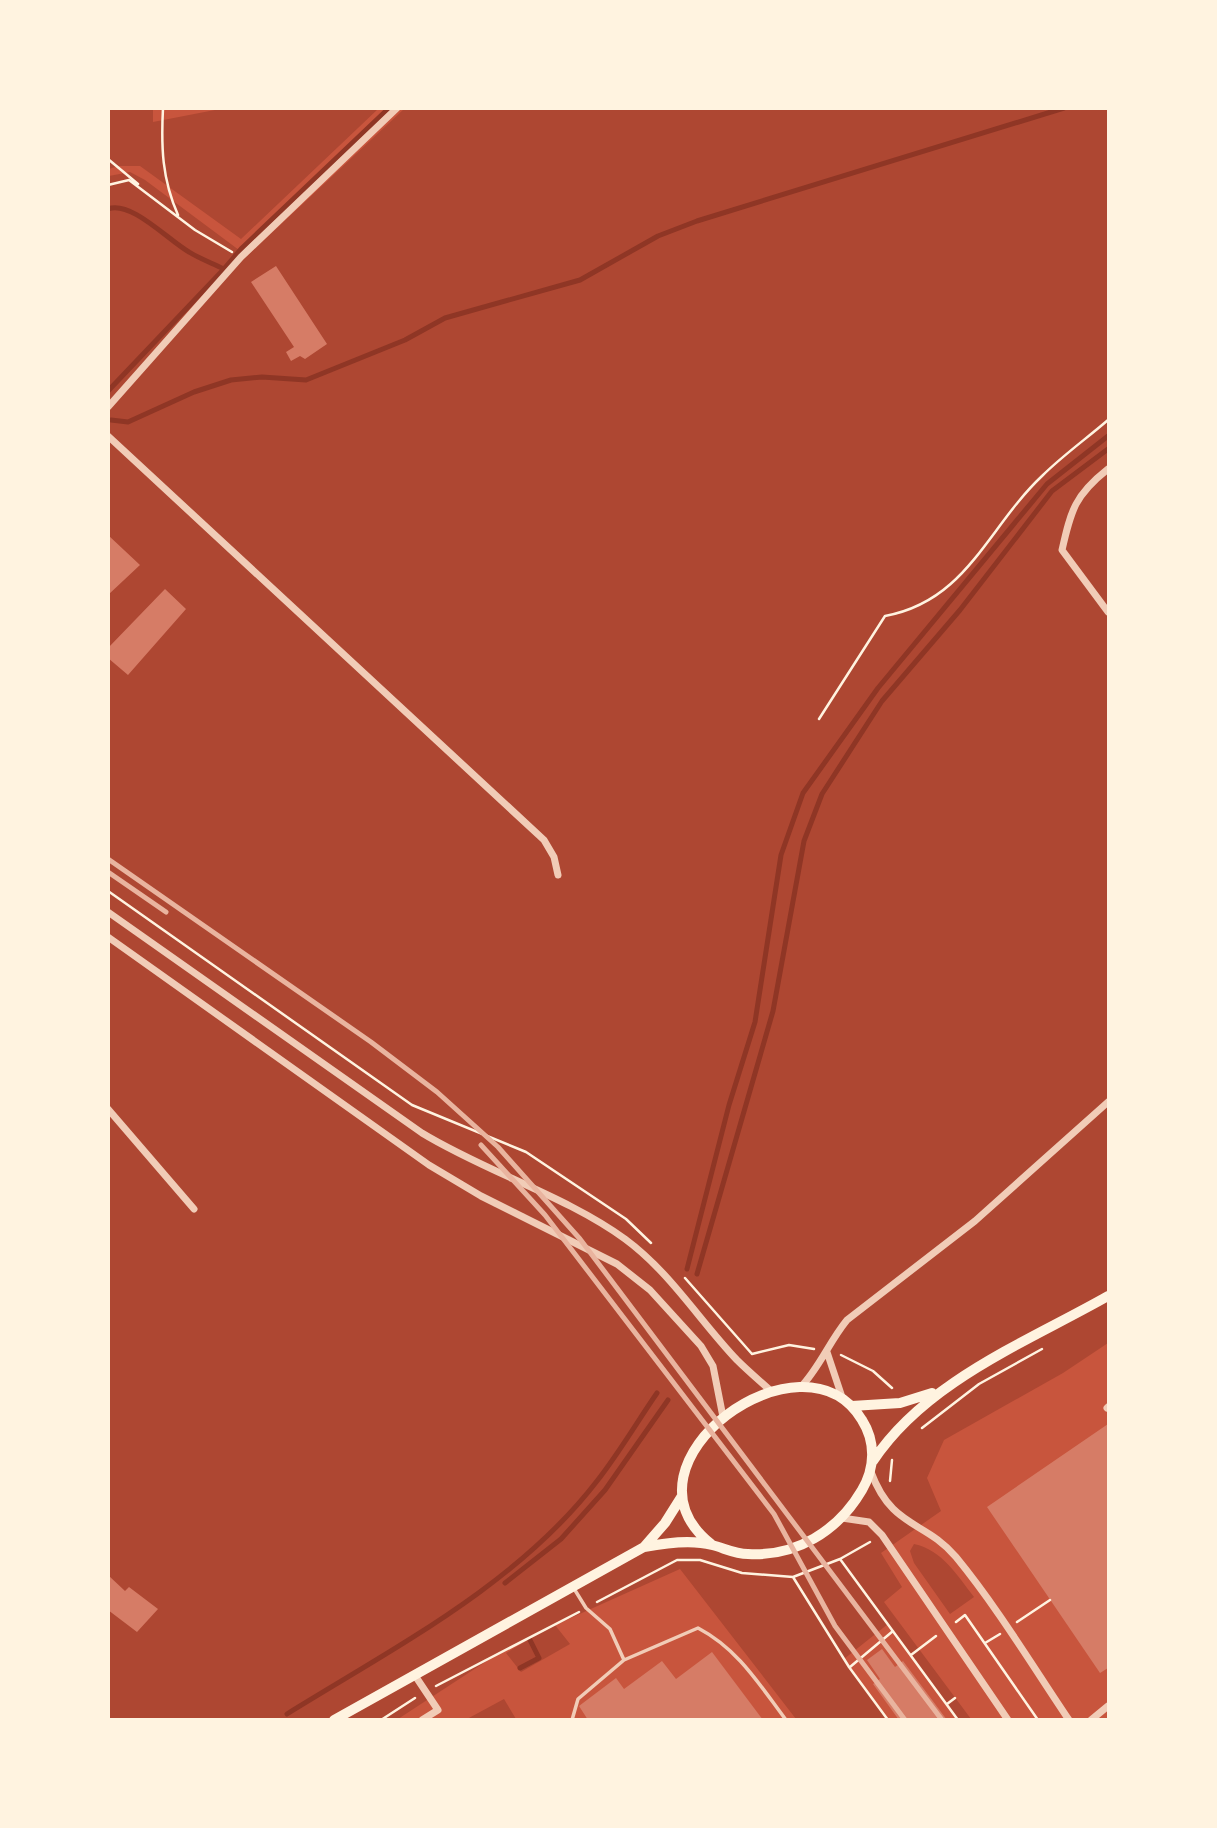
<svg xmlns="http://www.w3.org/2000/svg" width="1217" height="1828" font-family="'Golos Text',sans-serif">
<rect width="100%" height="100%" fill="#c8553d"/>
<!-- green -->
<path fill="#ae4732" d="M 109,109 L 153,109 L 153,122 L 220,109 L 378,109 L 241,239 L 140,166 L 118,166 L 109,169 Z
M 404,109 L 1108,109 L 1108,1343 L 1063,1373 L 944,1440 L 927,1478 L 941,1511 L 881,1553 L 902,1587 L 884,1602 L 971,1719 L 958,1719 L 888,1624 L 844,1659 L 888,1719 L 796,1719 L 680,1569 L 555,1625 L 570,1644 L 521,1672 L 506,1653 L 533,1637 L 496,1655 L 398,1719 L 109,1719 L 109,176 L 130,172 L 145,180 L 247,256 Z
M 914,1544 C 942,1550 957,1575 974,1597 L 950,1614 L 914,1563 L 910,1551 Z
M 504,1699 L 516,1719 L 467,1719 Z"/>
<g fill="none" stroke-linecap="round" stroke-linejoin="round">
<!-- stream -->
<path stroke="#8f3625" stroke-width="5" d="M 108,209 C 131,200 169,241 189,252 C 200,259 212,263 224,269 L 242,248 L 389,108
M 108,391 L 224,269
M 111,420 L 128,422 L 194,392 L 231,380 L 262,377 L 306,380 L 405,340 L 445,318 L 580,280 L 658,236 L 697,221 L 1064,108
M 687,1269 L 729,1105 L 755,1022 L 781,855 L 803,793 L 878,688 L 1047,484 L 1108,436
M 697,1274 L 773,1011 L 804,841 L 822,794 L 882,701 L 960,610 L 1052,491 L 1108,449
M 505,1583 L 561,1539 L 605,1490 L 668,1400
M 520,1668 L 539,1658 L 530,1640
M 287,1714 C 395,1647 518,1584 597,1481 C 619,1453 637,1422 657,1393"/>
</g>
<!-- building -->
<path fill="#d67c66" d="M 276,266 L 327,344 L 305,359 L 300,356 L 291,361 L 286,352 L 294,347 L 251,282 Z
M 108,535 L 140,565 L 108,595 Z
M 165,589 L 186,609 L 128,675 L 108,658 L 108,648 Z
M 1108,1424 L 1108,1668 L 1100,1673 L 987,1507 Z
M 108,1575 L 125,1591 L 129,1587 L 158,1609 L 137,1632 L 108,1610 Z
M 882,1649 L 895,1667 L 903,1661 L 947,1720 L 899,1720 L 873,1684 L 880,1679 L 867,1660 Z
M 712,1652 L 763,1720 L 588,1720 L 579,1706 L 616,1678 L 624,1689 L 662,1661 L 676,1679 Z"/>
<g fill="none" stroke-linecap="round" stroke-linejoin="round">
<!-- path -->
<path stroke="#fff3e0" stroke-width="2.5" d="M 163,108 C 161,147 162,179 178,215
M 108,159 L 138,184
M 108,185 L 129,180 L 195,230 L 232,252
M 819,719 L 885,616 C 967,601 987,528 1042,476 C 1062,456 1086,439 1108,420
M 108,891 L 412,1105 L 526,1152 L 626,1219 L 651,1243
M 685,1278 L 752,1354
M 752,1354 L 789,1345 L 814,1349
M 841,1355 L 873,1371 L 892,1388
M 922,1428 L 979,1384 L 1042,1349
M 890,1481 L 892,1460
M 840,1559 L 958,1720
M 793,1577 L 849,1667 L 888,1720
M 597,1602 L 677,1560 L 700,1560 L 742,1573 L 793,1577 L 840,1559 L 870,1542
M 956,1622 L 965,1615 L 1038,1720
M 1017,1622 L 1050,1600
M 985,1643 L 1000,1634
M 911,1655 L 936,1636
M 850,1667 L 893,1631
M 436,1686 L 579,1612
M 947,1704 L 955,1698
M 381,1720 L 415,1698"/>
<!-- service -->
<path stroke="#f1ccb7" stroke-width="3.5" d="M 573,1587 L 586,1608 L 610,1629 L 624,1660 L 698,1628 C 738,1649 759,1684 786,1720
M 572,1720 L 578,1699 L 624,1660"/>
<!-- minor -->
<path stroke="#f1ccb7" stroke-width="7" d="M 108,407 L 241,257 L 397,108
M 108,436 L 544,840 L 554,857 L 558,875
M 1108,469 C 1075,495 1071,510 1062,550 L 1108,612
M 108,912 L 422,1133 C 486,1172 566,1196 625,1239 C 670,1272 699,1320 737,1360 C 748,1371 760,1381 772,1392
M 108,937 L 429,1165 L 481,1196 L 617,1264 L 650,1290 L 701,1346 L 713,1366 L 723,1417
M 108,1109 L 194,1209
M 827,1352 L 842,1397
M 800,1388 C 820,1367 829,1342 847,1320 L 975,1221 L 1108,1102
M 1107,1408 L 1108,1407
M 871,1472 C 892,1529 925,1520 956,1557 C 997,1607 1032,1665 1069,1720
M 842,1518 L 869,1522 L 882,1535 L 1008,1720
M 416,1677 L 438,1710 L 422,1720
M 1091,1720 L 1108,1706"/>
<!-- secondary -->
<path stroke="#fff3e0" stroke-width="10" d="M 852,1406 L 900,1403 L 932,1393
M 873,1461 C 926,1381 1027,1342 1108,1296
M 644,1547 C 665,1543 691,1539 712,1545 C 724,1548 735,1554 748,1554 C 796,1557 838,1531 862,1490 C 875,1468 876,1442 862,1420 C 804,1323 609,1463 711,1544
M 334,1720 L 644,1547 L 665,1523 L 682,1496"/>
<!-- rail -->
<path stroke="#e9b49f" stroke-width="5" d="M 108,859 L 371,1042 L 437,1092 L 498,1147 L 580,1239 L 942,1720
M 108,872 L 166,912
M 481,1145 L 545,1215 L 774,1514 L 835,1626 L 905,1720"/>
</g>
<!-- border -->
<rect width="1217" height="1828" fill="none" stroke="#fff3e0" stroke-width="220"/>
</svg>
